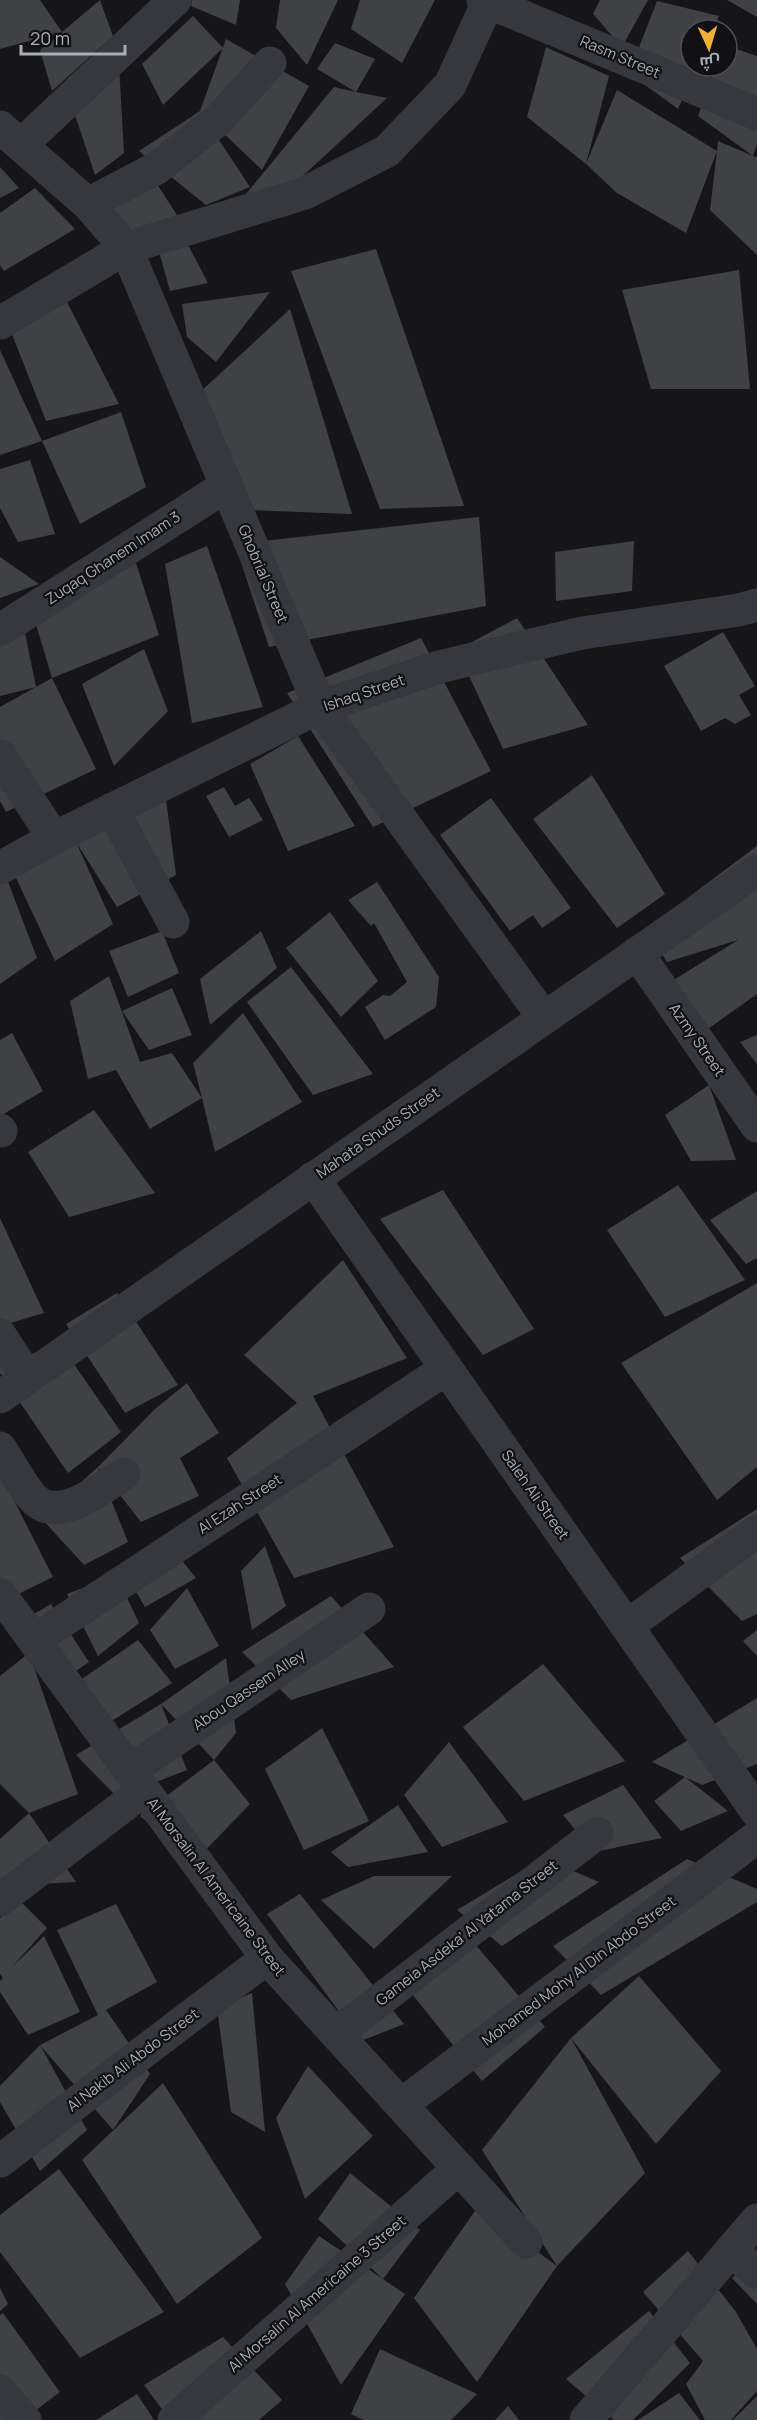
<svg xmlns="http://www.w3.org/2000/svg" width="757" height="2420" font-family="Manrope,Cairo,sans-serif">
<rect width="100%" height="100%" fill="#161618"/>
<!-- building -->
<path fill="#404145" d="M 0,0 L 40,0 L 62,32 L 100,0 L 113,36 L 52,91 L 40,50 L 62,32 L 0,49 Z
M 192,0 L 240,0 L 236,25 L 191,6 Z
M 280,0 L 338,0 L 307,65 L 276,28 Z
M 360,0 L 435,0 L 402,63 L 351,29 Z
M 600,0 L 648,0 L 622,47 L 593,14 Z
M 727,0 L 757,0 L 757,17 Z
M 657,1 L 719,16 L 713,30 L 691,30 L 691,66 L 697,66 L 678,109 L 629,73 Z
M 193,16 L 223,48 L 163,105 L 142,64 Z
M 226,39 L 309,86 L 262,170 L 200,111 L 250,187 L 206,205 L 139,151 L 200,111 Z
M 335,43 L 375,59 L 356,92 L 387,98 L 279,198 L 236,206 L 334,87 L 356,92 L 317,69 Z
M 727,46 L 757,56 L 757,144 L 753,156 L 757,157 L 757,255 L 710,210 L 717,151 L 686,233 L 617,193 L 586,164 L 527,117 L 546,47 L 609,76 L 586,164 L 617,90 L 717,151 L 718,141 L 753,156 L 698,116 L 716,66 L 727,66 Z
M 119,65 L 124,153 L 95,175 L 73,109 Z
M 0,167 L 19,188 L 0,198 Z
M 153,178 L 177,215 L 129,243 L 95,204 Z
M 35,188 L 75,229 L 4,271 L 0,265 L 0,213 Z
M 185,239 L 208,283 L 170,291 L 158,248 Z
M 376,249 L 464,506 L 380,509 L 291,271 Z
M 739,270 L 750,389 L 651,389 L 622,290 Z
M 270,292 L 216,362 L 187,337 L 182,304 Z
M 63,294 L 119,404 L 46,421 L 8,324 Z
M 290,309 L 352,514 L 249,510 L 198,394 Z
M 0,350 L 42,441 L 0,455 Z
M 121,412 L 146,487 L 80,524 L 42,441 Z
M 30,460 L 55,534 L 18,542 L 0,508 L 0,469 Z
M 479,517 L 486,606 L 269,647 L 235,544 Z
M 634,541 L 632,591 L 556,601 L 555,552 Z
M 207,546 L 263,707 L 192,723 L 165,564 Z
M 0,557 L 39,584 L 0,598 Z
M 136,563 L 159,635 L 52,678 L 35,621 Z
M 517,618 L 588,725 L 503,749 L 457,650 Z
M 723,632 L 755,686 L 739,695 L 751,715 L 735,724 L 725,718 L 701,731 L 664,666 Z
M 25,633 L 36,687 L 0,696 L 0,646 Z
M 421,638 L 491,771 L 373,827 L 287,693 Z
M 144,649 L 168,711 L 114,766 L 82,684 Z
M 52,678 L 96,769 L 6,812 L 0,801 L 0,707 Z
M 298,736 L 355,826 L 288,851 L 250,764 Z
M 592,775 L 665,894 L 617,928 L 533,819 Z
M 224,787 L 235,806 L 249,798 L 263,820 L 229,837 L 206,796 Z
M 491,798 L 571,908 L 542,928 L 533,915 L 510,931 L 440,835 Z
M 166,800 L 176,875 L 117,907 L 76,842 Z
M 76,842 L 113,924 L 55,961 L 9,863 Z
M 757,846 L 757,994 L 705,1031 L 672,981 L 738,940 L 667,962 L 646,929 Z
M 7,879 L 37,958 L 0,984 L 0,883 Z
M 377,882 L 439,977 L 436,1007 L 385,1040 L 365,1007 L 383,995 L 390,996 L 407,982 L 374,923 L 371,926 L 348,900 Z
M 330,912 L 378,981 L 341,1017 L 286,948 Z
M 162,931 L 179,973 L 128,997 L 109,951 Z
M 261,931 L 277,968 L 210,1025 L 200,979 Z
M 291,967 L 373,1074 L 313,1095 L 247,1002 Z
M 109,976 L 140,1062 L 172,1053 L 202,1098 L 193,1063 L 243,1013 L 302,1102 L 215,1152 L 202,1098 L 150,1129 L 116,1070 L 88,1079 L 70,1001 Z
M 172,988 L 192,1035 L 149,1050 L 122,1011 Z
M 12,1033 L 43,1091 L 0,1116 L 0,1040 Z
M 757,1035 L 757,1064 L 740,1042 Z
M 709,1085 L 736,1160 L 691,1161 L 665,1115 Z
M 94,1110 L 155,1193 L 69,1217 L 28,1152 Z
M 678,1185 L 745,1280 L 665,1317 L 607,1230 Z
M 443,1190 L 534,1329 L 483,1355 L 380,1219 Z
M 757,1191 L 757,1258 L 746,1264 L 710,1220 Z
M 0,1218 L 44,1313 L 0,1326 Z
M 343,1260 L 407,1358 L 313,1396 L 394,1547 L 294,1578 L 227,1458 L 297,1403 L 244,1355 Z
M 757,1283 L 757,1467 L 717,1500 L 621,1363 Z
M 117,1293 L 178,1385 L 125,1413 L 66,1324 Z
M 60,1344 L 121,1432 L 68,1473 L 0,1373 L 0,1365 Z
M 187,1383 L 219,1433 L 180,1458 L 199,1496 L 141,1522 L 98,1467 L 128,1542 L 84,1565 L 41,1518 L 98,1467 L 155,1409 Z
M 0,1473 L 53,1577 L 0,1603 Z
M 757,1509 L 757,1520 L 751,1514 L 757,1522 L 757,1614 L 742,1621 L 680,1558 Z
M 163,1537 L 196,1578 L 145,1607 L 120,1565 Z
M 265,1546 L 286,1606 L 252,1630 L 241,1571 Z
M 116,1575 L 139,1623 L 98,1656 L 67,1594 Z
M 187,1588 L 219,1646 L 175,1669 L 150,1630 Z
M 331,1596 L 394,1667 L 291,1700 L 242,1652 Z
M 51,1604 L 89,1662 L 54,1686 L 10,1628 Z
M 757,1630 L 757,1656 L 743,1641 Z
M 138,1640 L 172,1683 L 99,1729 L 79,1681 Z
M 29,1653 L 78,1794 L 29,1813 L 0,1784 L 0,1676 Z
M 226,1658 L 236,1733 L 214,1760 L 161,1704 Z
M 543,1664 L 625,1761 L 524,1801 L 463,1727 Z
M 757,1698 L 757,1764 L 702,1785 L 652,1762 Z
M 161,1704 L 187,1770 L 117,1797 L 76,1755 Z
M 322,1728 L 369,1821 L 304,1850 L 265,1769 Z
M 449,1742 L 508,1822 L 442,1847 L 404,1795 Z
M 214,1760 L 250,1804 L 195,1861 L 140,1816 Z
M 685,1777 L 728,1811 L 681,1831 L 654,1801 Z
M 623,1785 L 662,1838 L 594,1852 L 563,1815 Z
M 398,1805 L 428,1852 L 348,1867 L 331,1852 Z
M 29,1813 L 76,1882 L 0,1886 L 0,1839 Z
M 543,1858 L 599,1882 L 502,1946 L 457,1910 Z
M 687,1859 L 757,1889 L 757,1902 L 601,1995 L 553,1946 Z
M 374,1876 L 452,1876 L 374,1949 L 321,1900 Z
M 300,1894 L 404,2024 L 361,2041 L 267,1914 Z
M 21,1902 L 47,1928 L 12,1967 L 44,1936 L 80,2012 L 28,2035 L 0,1992 L 0,1981 L 3,1978 L 0,1974 L 0,1918 Z
M 116,1904 L 157,1982 L 106,2010 L 150,2074 L 113,2130 L 40,2045 L 87,2130 L 40,2171 L 0,2102 L 0,2086 L 40,2045 L 98,2015 L 57,1930 Z
M 475,1944 L 545,2027 L 482,2081 L 412,1994 Z
M 639,1976 L 721,2071 L 656,2144 L 571,2038 Z
M 252,1993 L 265,2132 L 231,2112 L 217,2008 Z
M 571,2038 L 645,2173 L 557,2266 L 477,2382 L 414,2298 L 477,2208 L 557,2266 L 482,2150 Z
M 308,2066 L 373,2136 L 305,2199 L 276,2118 Z
M 163,2083 L 262,2238 L 177,2304 L 82,2160 Z
M 59,2169 L 164,2312 L 80,2358 L 0,2252 L 0,2215 Z
M 350,2173 L 420,2230 L 383,2279 L 405,2294 L 341,2385 L 285,2284 L 319,2236 L 383,2279 L 318,2219 Z
M 688,2251 L 736,2312 L 757,2349 L 757,2391 L 731,2420 L 705,2420 L 686,2384 L 703,2361 L 643,2292 Z
M 757,2254 L 757,2304 L 732,2278 Z
M 0,2288 L 8,2304 L 0,2311 Z
M 649,2311 L 690,2363 L 633,2420 L 614,2420 L 566,2379 Z
M 3,2313 L 60,2392 L 23,2420 L 0,2420 L 0,2315 Z
M 223,2337 L 282,2400 L 259,2420 L 170,2420 L 144,2385 Z
M 380,2349 L 477,2394 L 451,2420 L 363,2420 L 351,2414 Z
M 679,2393 L 700,2420 L 638,2420 Z
M 137,2394 L 154,2420 L 96,2420 Z
M 757,2396 L 757,2420 L 733,2420 Z
M 508,2406 L 519,2420 L 495,2420 Z"/>
<g fill="none" stroke-linecap="round" stroke-linejoin="round">
<!-- minor -->
<path stroke="#37383d" stroke-width="33" d="M 483,0 L 757,114
M 0,127 L 88,204 L 126,248 L 320,707 L 544,1018
M 21,145 L 175,0
M 88,204 L 157,168 L 218,120 L 270,63
M 0,323 L 126,248 L 305,193 L 387,151 L 450,85 L 488,2
M 0,630 L 226,486
M 0,756 L 54,838
M 112,809 L 173,922
M 0,868 L 54,838 L 320,707 L 439,667 L 582,633 L 739,610 L 757,605
M 637,953 L 757,1126
M 0,1130 L 1,1131
M 313,1178 L 757,1812
M 0,1335 L 28,1378
M 0,1397 L 757,870
M 0,1448 C 11,1464 20,1484 33,1498 C 58,1525 102,1488 124,1474
M 0,1594 L 267,1958 L 526,2242
M 627,1626 L 757,1531
M 34,1640 L 446,1369
M 129,1771 L 369,1609
M 0,1900 L 143,1791
M 336,2034 L 597,1833
M 401,2105 L 757,1837
M 0,2161 L 267,1958
M 731,2250 L 757,2273
M 0,2391 L 25,2420
M 174,2420 L 459,2168
M 586,2420 L 757,2220"/>
</g>
<g text-anchor="middle" stroke-width="4.5" stroke-linejoin="round" paint-order="stroke">
<!-- street labels -->
<g font-size="15" fill="#a8adb8" stroke="#111113">
<text transform="translate(620 57) rotate(23)" y="5">Rasm Street</text>
<text transform="translate(113 558) rotate(-33)" y="5">Zuqaq Ghanem Imam 3</text>
<text transform="translate(263 574) rotate(67)" y="5">Ghobrial Street</text>
<text transform="translate(364 693) rotate(-19)" y="5">Ishaq Street</text>
<text transform="translate(697 1040) rotate(55)" y="5">Azmy Street</text>
<text transform="translate(378 1133) rotate(-35)" y="5">Mahata Shuds Street</text>
<text transform="translate(535 1495) rotate(55)" y="5">Saleh Ali Street</text>
<text transform="translate(240 1504) rotate(-33)" y="5">Al Ezah Street</text>
<text transform="translate(249 1690) rotate(-34)" y="5">Abou Qassem Alley</text>
<text transform="translate(216 1887) rotate(53)" y="5">Al Morsalin Al Americaine Street</text>
<text transform="translate(467 1933) rotate(-38)" y="5">Gameia Asdeka' Al Yatama Street</text>
<text transform="translate(579 1971) rotate(-37)" y="5">Mohamed Mohy Al Din Abdo Street</text>
<text transform="translate(133 2060) rotate(-37)" y="5">Al Nakib Ali Abdo Street</text>
<text transform="translate(317 2294) rotate(-41)" y="5">Al Morsalin Al Americaine 3 Street</text>
</g>
</g>
<!-- north arrow -->
<g transform="translate(709 48) rotate(176)"><circle r="28" fill="#111113" stroke="#4d4f55" stroke-width="1.5"/>
<path d="M0-4.5L10 22L0 15L-10 22Z" fill="#f2b134"/>
<text y="-9" font-size="16" font-weight="bold" text-anchor="middle" fill="#a8adb8">ش</text>
</g>
<!-- scale -->
<path d="M21 45v9h104v-9" fill="none" stroke="#a8adb8" stroke-width="3"/>
<text x="30" y="45" font-size="18" fill="#a8adb8" stroke="#111113" stroke-width="4.5" paint-order="stroke">20 m</text>
</svg>
